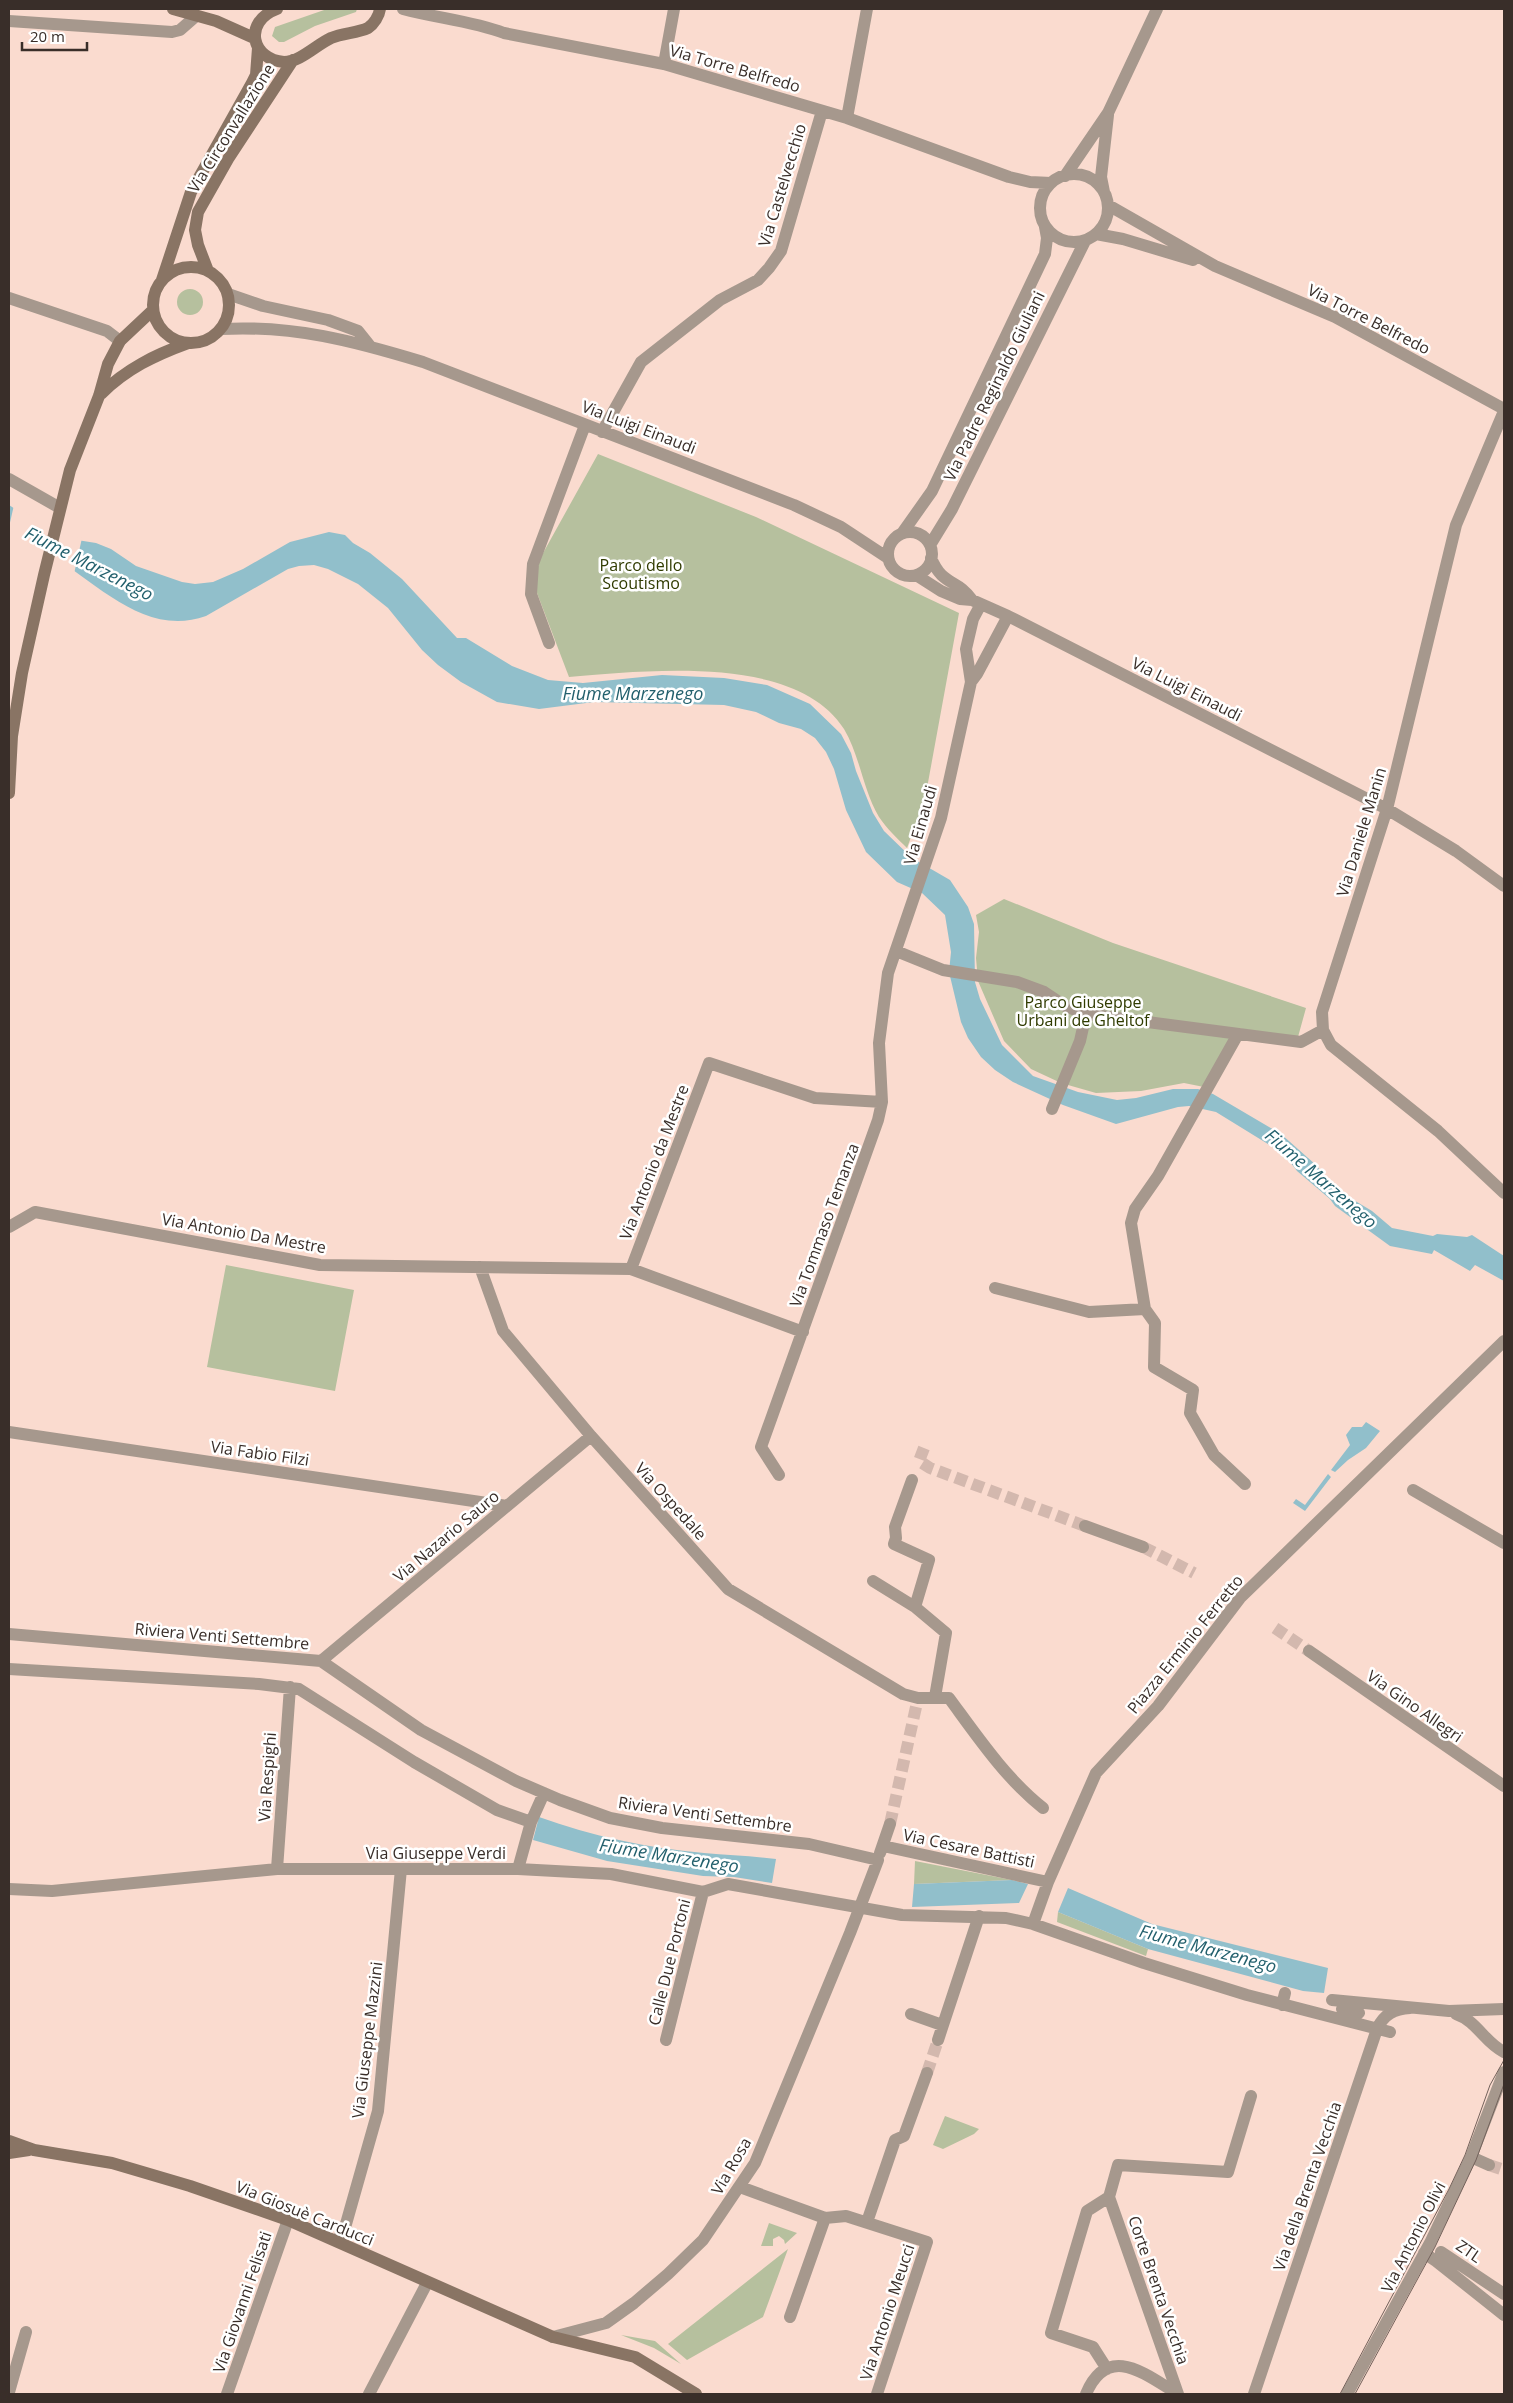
<svg xmlns="http://www.w3.org/2000/svg" width="1513" height="2403" font-family="'Open Sans',sans-serif">
<rect width="100%" height="100%" fill="#fadbcf"/>
<!-- green -->
<path fill="#b6c09e" d="M 327,9 L 357,9 L 356,12 L 315,26 L 284,42 L 279,42 L 272,36 L 275,27 Z
M177 302a13 13 0 1 1 26 0a13 13 0 1 1-26 0Z
M 598,454 L 756,517 L 959,613 L 925,799 L 907,848 C 897,838 887,829 879,817 C 863,790 860,756 844,729 C 796,653 645,671 569,677 L 537,593 L 537,564 Z
M 1004,899 L 1113,943 L 1306,1008 L 1298,1037 L 1236,1028 L 1204,1087 L 1184,1083 L 1141,1091 L 1096,1093 L 1061,1083 L 1031,1069 L 1004,1041 L 978,981 L 976,958 L 979,932 L 976,915 Z
M 226,1265 L 354,1290 L 335,1391 L 207,1367 Z
M 915,1861 L 1012,1880 L 914,1884 Z
M 1058,1912 L 1148,1949 L 1146,1956 L 1057,1922 Z
M 945,2116 L 979,2129 L 974,2134 L 943,2149 L 933,2145 Z
M 769,2223 L 797,2233 L 785,2244 L 784,2240 L 779,2236 L 773,2239 L 773,2246 L 761,2246 Z
M 788,2249 L 763,2317 L 687,2360 L 668,2344 Z
M 621,2335 L 655,2341 L 681,2364 L 654,2348 Z"/>
<!-- water -->
<path fill="#91bfcb" d="M 9,505 L 58,537 L 96,543 L 111,549 L 136,566 L 182,582 L 195,584 L 213,582 L 243,569 L 290,542 L 329,532 L 345,535 L 353,543 L 370,553 L 402,579 L 457,638 L 466,638 L 512,666 L 548,680 L 583,683 L 662,675 L 724,678 L 767,685 L 810,704 L 841,734 L 851,753 L 856,771 L 873,813 L 884,831 L 912,858 L 950,880 L 968,907 L 974,924 L 975,982 L 980,999 L 1002,1045 L 1033,1076 L 1078,1092 L 1117,1100 L 1136,1098 L 1173,1089 L 1198,1089 L 1213,1094 L 1281,1134 L 1316,1165 L 1337,1190 L 1372,1211 L 1392,1228 L 1433,1236 L 1437,1234 L 1467,1237 L 1472,1235 L 1504,1256 L 1504,1281 L 1475,1265 L 1470,1271 L 1434,1250 L 1432,1254 L 1390,1246 L 1335,1206 L 1330,1199 L 1297,1171 L 1284,1154 L 1216,1112 L 1189,1106 L 1178,1107 L 1116,1124 L 1063,1105 L 1013,1082 L 995,1070 L 981,1057 L 968,1038 L 961,1022 L 949,972 L 951,952 L 945,915 L 922,893 L 897,882 L 866,852 L 846,810 L 834,769 L 826,752 L 815,738 L 801,729 L 779,723 L 756,712 L 724,705 L 594,702 L 539,709 L 497,702 L 461,682 L 438,665 L 422,650 L 388,608 L 358,584 L 328,569 L 314,565 L 299,566 L 288,569 L 206,616 C 145,638 98,583 50,555 C 37,547 22,541 9,534 Z
M 1366,1422 L 1380,1431 L 1366,1448 L 1348,1460 L 1335,1472 L 1331,1470 L 1350,1445 L 1346,1435 L 1352,1427 L 1362,1427 Z
M 1328,1474 L 1331,1477 L 1305,1511 L 1293,1503 L 1296,1499 L 1305,1505 Z
M 539,1817 C 592,1836 647,1848 704,1853 C 728,1855 752,1856 776,1859 L 772,1883 L 734,1877 L 703,1876 L 607,1861 L 533,1840 Z
M 1012,1880 L 1028,1884 L 1019,1903 L 912,1907 L 914,1884 Z
M 1068,1888 L 1152,1924 L 1328,1968 L 1324,1993 L 1303,1991 L 1148,1949 L 1058,1912 Z"/>
<!-- pier -->
<path fill="#fadbcf" d="M 14,505 L 59,534 L 82,538 L 74,574 L 48,556 L 9,537 L 9,527 Z"/>
<g fill="none" stroke-linecap="round" stroke-linejoin="round">
<!-- street-tunnel -->
<path stroke="#d3b8ae" stroke-width="12" stroke-dasharray="12 6" stroke-linecap="butt" d="M 924,1448 L 919,1461 L 930,1468 L 1085,1526
M 1143,1547 L 1194,1573
M 1275,1628 L 1309,1651
M 890,1824 L 918,1698
M 927,2073 L 938,2040
M 1489,2165 L 1504,2170"/>
<!-- street -->
<path stroke="#a6988d" stroke-width="12" d="M 403,9 C 436,18 472,21 504,33 L 664,64 L 847,118 L 1009,177 L 1030,182 L 1051,183
M 9,21 L 172,32 L 180,30 L 196,16
M 664,64 L 674,9
M 847,118 L 867,9
M1040 208a34 34 0 1 1 68 0a34 34 0 1 1-68 0Z
M 1065,176 L 1108,113 L 1157,9
M 1104,192 L 1101,177 L 1108,115
M 1108,205 L 1215,266 L 1335,317 L 1504,409
M 1096,234 L 1123,239 L 1193,260
M 228,294 L 263,306 L 328,320 L 358,331 L 370,346
M 9,298 L 107,331 L 120,341
M 221,329 C 294,325 354,341 423,362 L 794,505 L 841,527 L 888,558
M 1504,411 L 1456,525 L 1387,809 L 1322,1012 L 1323,1030 L 1331,1045 L 1438,1131 L 1504,1193
M 602,432 L 641,362 L 720,300 L 758,280 L 769,268 L 781,251 L 822,111
M 9,479 L 60,508
M888 554a22 22 0 1 1 44 0a22 22 0 1 1-44 0Z
M 903,532 L 932,491 L 1045,254 L 1047,238 L 1045,227
M 930,545 L 952,509 L 1085,241
M 931,558 C 943,587 957,578 972,600
M 916,575 L 941,591 L 960,599 L 972,600 L 1008,616 L 1387,809 L 1456,851 L 1504,886
M 549,643 L 531,594 L 533,564 L 585,425
M 971,682 L 977,674 L 1008,616
M 896,951 L 943,970 L 1017,982 L 1044,992 L 1065,1006 L 1086,1014 L 1301,1042 L 1323,1030
M 1052,1109 L 1080,1041 L 1086,1014
M 9,1227 L 35,1212 L 320,1265 L 631,1269
M 480,1267 L 503,1331 L 591,1436 L 728,1589 L 903,1694 L 918,1698 L 949,1698 C 977,1736 1006,1779 1043,1808
M 995,1288 L 1089,1312 L 1145,1309 L 1131,1223 L 1135,1209 L 1158,1176 L 1238,1034
M 1145,1309 L 1155,1323 L 1154,1367 L 1193,1390 L 1190,1413 L 1214,1455 L 1245,1484
M 803,1332 L 631,1269 L 709,1063 L 815,1098 L 882,1102
M 9,1432 L 507,1506
M 779,1475 L 761,1447 L 878,1120 L 882,1102 L 879,1043 L 888,973 L 941,818 L 971,682 L 966,649 L 973,619 L 981,604
M 1413,1490 L 1504,1543
M 1085,1526 L 1143,1547
M 873,1581 L 915,1607 L 929,1560 L 894,1544 L 896,1538 L 895,1527 L 912,1480
M 915,1607 L 946,1633 L 935,1697
M 9,1634 L 321,1661 L 421,1730 L 516,1781 L 560,1800 L 610,1818 L 662,1828 L 809,1844 L 878,1860 L 850,1933 L 755,2163 L 703,2240 L 668,2274 L 634,2303 L 606,2323 L 553,2337
M 1309,1651 L 1504,1786
M 321,1661 L 591,1436
M 9,1669 L 259,1684 L 299,1689 L 414,1762 L 497,1810 L 531,1822 L 518,1869
M 531,1822 L 544,1793
M 883,1846 L 1048,1882
M 880,1853 L 890,1824
M 277,1869 L 290,1687
M 9,1889 L 52,1891 L 277,1869 L 518,1869 L 611,1874 L 703,1892 L 728,1884 L 902,1915 L 1006,1918 L 1033,1924 L 1144,1963 L 1247,1995 L 1390,2032
M 1033,1924 L 1048,1882 L 1096,1773 L 1158,1706 L 1240,1598 L 1504,1341
M 1332,2000 L 1449,2011 L 1504,2009
M 1282,2005 L 1285,1993
M 1342,2009 L 1359,2013
M 911,2014 L 942,2025
M 1456,2014 C 1477,2021 1485,2043 1504,2052
M 666,2040 L 703,1892
M 938,2040 L 979,1916
M 1471,2157 L 1489,2165
M 740,2187 L 825,2218 L 846,2216 L 927,2242 L 877,2394
M 867,2222 L 895,2140 L 904,2136 L 927,2073
M 338,2240 L 346,2224 L 378,2111 L 401,1869
M 1441,2252 L 1504,2294
M 1424,2253 L 1436,2261 L 1504,2315
M 790,2317 L 825,2218
M 1107,2369 L 1093,2347 L 1051,2333 L 1087,2211 L 1109,2197
M 9,2392 L 26,2332
M 227,2394 L 288,2220
M 369,2394 L 427,2283
M 1086,2394 C 1108,2342 1146,2375 1178,2394
M 1178,2394 L 1109,2197 L 1118,2165 L 1228,2172 L 1251,2096
M 1254,2394 L 1377,2029 C 1384,2014 1394,2009 1410,2008
M 1347,2394 L 1430,2243 L 1471,2157 L 1504,2072"/>
<!-- secondary -->
<path stroke="#897464" stroke-width="12" d="M 173,9 L 216,21 L 254,38
M 277,9 C 242,22 252,60 284,62 C 300,62 316,45 331,38 C 343,33 357,33 368,28 C 374,24 379,16 380,9
M153 305a38 38 0 1 1 76 0a38 38 0 1 1-76 0Z
M 208,271 L 198,245 L 195,230 L 198,212 L 228,159 L 293,60
M 162,280 L 191,192 L 252,83 L 256,75 L 258,48
M 101,394 C 126,369 155,355 188,343
M 9,793 L 12,736 L 22,673 L 44,575 L 70,470 L 99,396 L 108,364 L 120,341 L 153,310
M 9,2141 L 34,2150 L 112,2163 L 190,2186 L 288,2220 L 553,2337 L 635,2357 L 696,2394
M 9,2153 L 29,2150"/>
<!-- tram -->
<path stroke="#73625b" stroke-width="1" d="M 1340,2394 L 1449,2189 L 1465,2155 L 1490,2085 L 1504,2060
M 1355,2394 L 1435,2247 L 1476,2160 L 1504,2084"/>
</g>
<g text-anchor="middle" stroke-width="5" stroke-linejoin="round" paint-order="stroke">
<!-- street labels -->
<g font-size="16" fill="#392e29" stroke="#fff">
<text transform="translate(735 68) rotate(16)" y="6">Via Torre Belfredo</text>
<text transform="translate(231 128) rotate(-58)" y="6">Via Circonvallazione</text>
<text transform="translate(782 185) rotate(-73)" y="6">Via Castelvecchio</text>
<text transform="translate(1369 319) rotate(27)" y="6">Via Torre Belfredo</text>
<text transform="translate(994 386) rotate(-64)" y="6">Via Padre Reginaldo Giuliani</text>
<text transform="translate(639 427) rotate(21)" y="6">Via Luigi Einaudi</text>
<text transform="translate(1187 689) rotate(27)" y="6">Via Luigi Einaudi</text>
<text transform="translate(920 825) rotate(-74)" y="6">Via Einaudi</text>
<text transform="translate(1361 832) rotate(-73)" y="6">Via Daniele Manin</text>
<text transform="translate(654 1162) rotate(-69)" y="6">Via Antonio da Mestre</text>
<text transform="translate(824 1225) rotate(-70)" y="6">Via Tommaso Temanza</text>
<text transform="translate(244 1233) rotate(10)" y="6">Via Antonio Da Mestre</text>
<text transform="translate(260 1453) rotate(8)" y="6">Via Fabio Filzi</text>
<text transform="translate(671 1501) rotate(48)" y="6">Via Ospedale</text>
<text transform="translate(446 1536) rotate(-40)" y="6">Via Nazario Sauro</text>
<text transform="translate(222 1636) rotate(5)" y="6">Riviera Venti Settembre</text>
<text transform="translate(1185 1644) rotate(-51)" y="6">Piazza Erminio Ferretto</text>
<text transform="translate(1415 1706) rotate(35)" y="6">Via Gino Allegri</text>
<text transform="translate(267 1777) rotate(-86)" y="6">Via Respighi</text>
<text transform="translate(705 1814) rotate(8)" y="6">Riviera Venti Settembre</text>
<text transform="translate(969 1848) rotate(12)" y="6">Via Cesare Battisti</text>
<text x="436" y="1859">Via Giuseppe Verdi</text>
<text transform="translate(669 1962) rotate(-76)" y="6">Calle Due Portoni</text>
<text transform="translate(367 2040) rotate(-83)" y="6">Via Giuseppe Mazzini</text>
<text transform="translate(731 2166) rotate(-60)" y="6">Via Rosa</text>
<text transform="translate(1307 2186) rotate(-71)" y="6">Via della Brenta Vecchia</text>
<text transform="translate(305 2213) rotate(22)" y="6">Via Giosuè Carducci</text>
<text transform="translate(1413 2237) rotate(-63)" y="6">Via Antonio Olivi</text>
<text transform="translate(1469 2251) rotate(34)" y="6">ZTL</text>
<text transform="translate(1159 2290) rotate(71)" y="6">Corte Brenta Vecchia</text>
<text transform="translate(242 2302) rotate(-71)" y="6">Via Giovanni Felisati</text>
<text transform="translate(887 2312) rotate(-72)" y="6">Via Antonio Meucci</text>
</g>
<!-- park labels -->
<g font-size="16" fill="#303b00" stroke="#fff">
<text x="641" y="571">Parco dello<tspan x="641" dy="18">Scoutismo</tspan></text>
<text x="1083" y="1008">Parco Giuseppe<tspan x="1083" dy="18">Urbani de Gheltof</tspan></text>
</g>
<!-- water labels -->
<g font-size="18" font-style="italic" fill="#23606d" stroke="#fff">
<text transform="translate(89 564) rotate(27)" y="6">Fiume Marzenego</text>
<text x="633" y="700">Fiume Marzenego</text>
<text transform="translate(1321 1179) rotate(41)" y="6">Fiume Marzenego</text>
<text transform="translate(669 1856) rotate(9)" y="6">Fiume Marzenego</text>
<text transform="translate(1208 1949) rotate(15)" y="6">Fiume Marzenego</text>
</g>
</g>
<!-- border -->
<rect width="1513" height="2403" fill="none" stroke="#392e29" stroke-width="20"/>
<!-- scale -->
<path d="M22 42v8h65v-8" fill="none" stroke="#392e29" stroke-width="2.5"/>
<text x="30" y="42" font-size="15" fill="#392e29" stroke="#ffffff" stroke-width="4" paint-order="stroke">20 m</text>
</svg>
